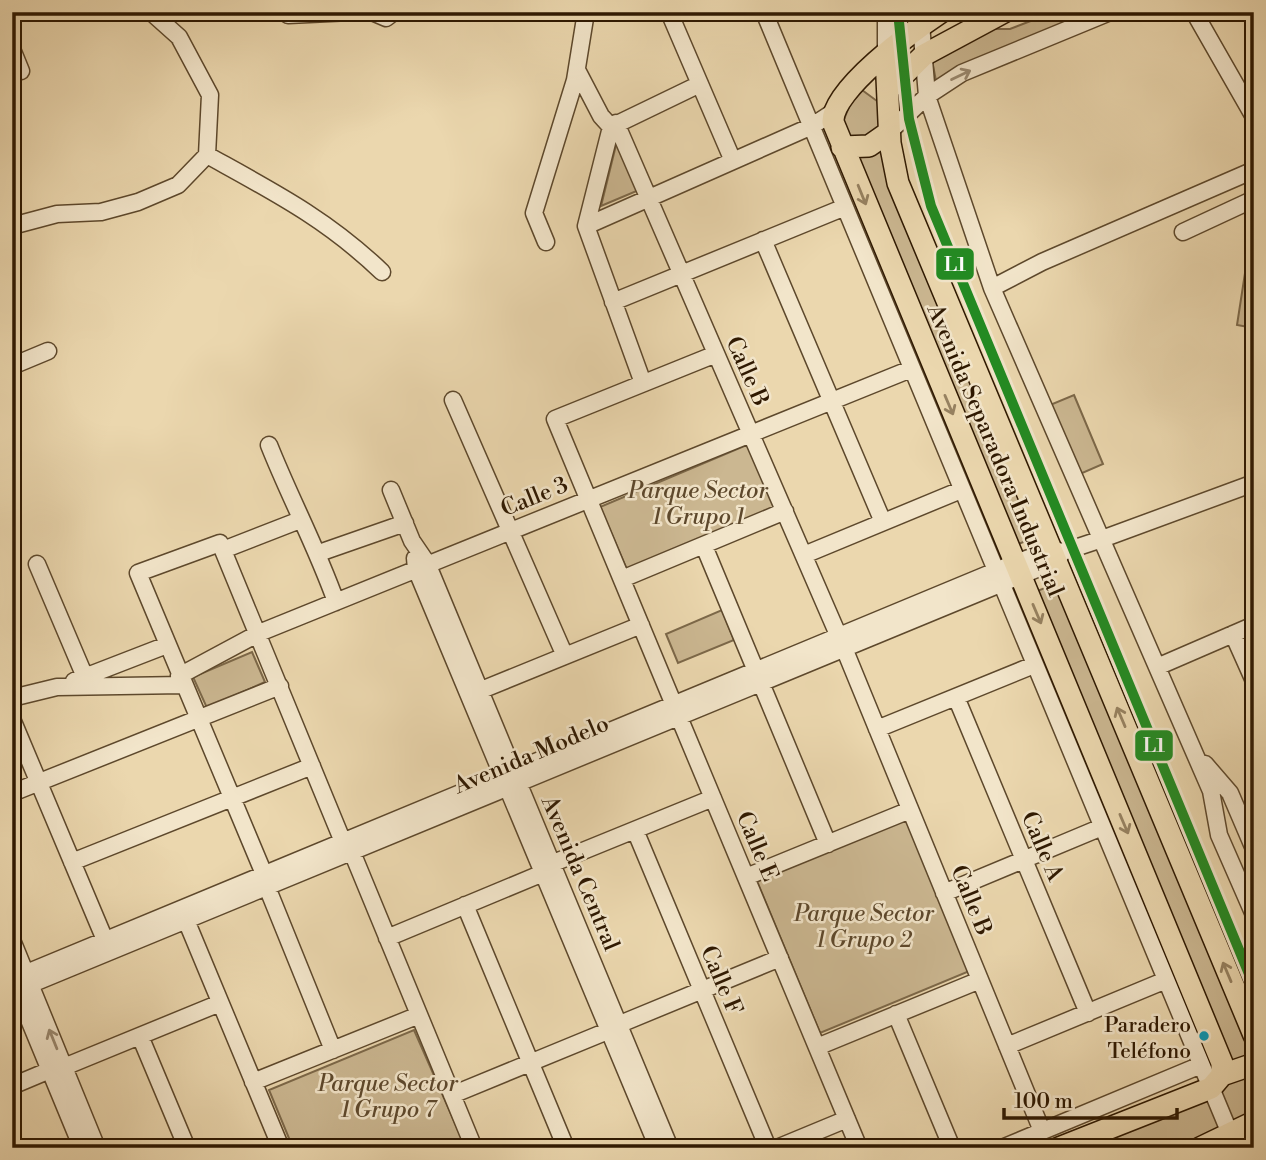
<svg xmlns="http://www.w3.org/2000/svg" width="1266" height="1160" font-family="'Libre Bodoni',serif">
<rect width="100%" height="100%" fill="#ebd7ae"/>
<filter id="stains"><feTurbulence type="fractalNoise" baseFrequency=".00286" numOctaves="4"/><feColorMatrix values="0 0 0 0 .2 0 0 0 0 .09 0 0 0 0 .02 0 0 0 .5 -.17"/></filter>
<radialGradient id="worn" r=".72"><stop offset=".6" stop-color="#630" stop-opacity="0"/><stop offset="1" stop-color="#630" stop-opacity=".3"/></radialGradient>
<!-- green -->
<path fill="#cbb791" stroke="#7c6849" stroke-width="2" d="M 1054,12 L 1096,12 L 936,81 L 932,60 L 990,29 L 1010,29 Z
M 862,90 L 877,101 L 885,126 L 858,141 L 848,135 L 843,122 L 851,102 Z
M 618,137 L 639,190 L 601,206 Z
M 886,146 L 1039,536 L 1013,546 L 853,156 Z
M 1245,273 L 1254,274 L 1254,328 L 1237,325 Z
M 1074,395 L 1103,464 L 1080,474 L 1050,405 Z
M 749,444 L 777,509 L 628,572 L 600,507 Z
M 1059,583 L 1253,1051 L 1252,1055 L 1233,1063 L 1034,592 Z
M 722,610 L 734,640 L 678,663 L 666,634 Z
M 252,652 L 265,682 L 207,708 L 193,677 Z
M 908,819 L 972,970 L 820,1033 L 757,881 Z
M 414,1030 L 466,1148 L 293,1148 L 269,1090 Z
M 1254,1068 L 1254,1119 L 1232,1132 L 1214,1089 Z
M 1208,1098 L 1222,1126 C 1198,1159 1115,1148 1077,1148 Z"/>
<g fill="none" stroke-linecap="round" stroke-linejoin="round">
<defs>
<path id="minor" d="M 372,12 L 386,18 L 394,12
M 669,12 L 733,161
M 764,12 L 1236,1148
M 920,12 L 927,96 L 992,288 L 1211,791 L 1219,835 L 1254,915
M 1194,12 L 1254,117
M 288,15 L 351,12
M 12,49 L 21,71 L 12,73
M 886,56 L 886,12
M 577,70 L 601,116 L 611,127
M 616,123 L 839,637
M 889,132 L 927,96 L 962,73 L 1110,12
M 207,155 C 272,191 327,219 382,272
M 12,226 L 57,214 L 101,212 L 138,202 L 178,185 L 207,155 L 210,95 L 179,37 L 151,12
M 586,226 L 812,126 L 832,113
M 586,226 L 611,127 L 700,84
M 586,226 L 643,383
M 1183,232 L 1254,199
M 763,240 L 883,522
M 546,242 L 534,213 L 575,80 L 586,12
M 992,288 L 1042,262 L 1254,170
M 613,302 L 845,207
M 12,366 L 48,351
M 453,400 L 565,656
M 269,445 C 290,498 317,548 336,602
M 391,490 L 412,541 L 427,563 L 670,1148
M 704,546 L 756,671
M 223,550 L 300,520
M 319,553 L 405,523
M 804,555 L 961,490
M 415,558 L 416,569 L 658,1148
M 37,564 L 85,677
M 622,579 L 785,511
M 1233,634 L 1254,681
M 844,648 L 1042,1131
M 1157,667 L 1254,625
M 179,676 L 259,633 L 911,369
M 74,681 L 167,645
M 761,683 L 828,844
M 479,691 L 641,625
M 956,697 L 1088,1013
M 12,698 L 57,687 L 183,685
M 674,705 L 555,419 L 716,354
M 679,717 L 859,1148
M 12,719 L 105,940
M 877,729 L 1034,665
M 1205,764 L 1230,793 L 1254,849
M 12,793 L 280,686
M 635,830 L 768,1148
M 352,852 L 474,1148
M 72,862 L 312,766
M 551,864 L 713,798
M 264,874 L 138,573 L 220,543 L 343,842
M 746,877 L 910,810
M 267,887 L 333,1050
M 944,893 L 1102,827
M 465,905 L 566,1148
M 186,920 L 281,1148
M 387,938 L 543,873
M 12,940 L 97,1148
M 12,979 L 1015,563 L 1051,550 L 1063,552 L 1102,539 L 1254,483
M 13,981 L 82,1148
M 12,992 L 1056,561 L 1061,554
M 896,1014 L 952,1148
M 620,1024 L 780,958
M 140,1036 L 187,1148
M 1007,1046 L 1166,980
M 817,1047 L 980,980
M 64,1067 L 220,1003
M 253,1082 L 419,1015
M 12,1086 L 50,1070
M 452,1095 L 610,1030
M 777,1148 L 847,1119
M 1002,1148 L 1201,1065"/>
<path id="major" d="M 941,12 C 914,30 831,90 833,122 L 1222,1063 L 1222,1075 L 1211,1088 L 1059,1148
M 886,56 L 890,143 L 898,183 L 1254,1035
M 888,90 L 924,55 L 1004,12
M 842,147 L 869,146 L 889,132
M 1222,1075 L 1254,1064
M 1200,1148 L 1254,1122"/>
</defs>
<!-- minor casing -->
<use href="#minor" stroke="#5d482c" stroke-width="19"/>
<!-- major casing -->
<use href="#major" stroke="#2e1801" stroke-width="24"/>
<!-- minor -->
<use href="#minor" stroke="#f2e5ca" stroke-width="16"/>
<!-- major -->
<use href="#major" stroke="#ebd7ae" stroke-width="21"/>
<defs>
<path id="metro-1" d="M 898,12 L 909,119 L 931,206 L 1254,986"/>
</defs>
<!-- metro-1 casing -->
<use href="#metro-1" stroke="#f2e5ca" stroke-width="16"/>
<!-- metro-1 -->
<use href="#metro-1" stroke="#228b22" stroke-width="10"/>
</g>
<!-- one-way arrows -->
<defs><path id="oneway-shaft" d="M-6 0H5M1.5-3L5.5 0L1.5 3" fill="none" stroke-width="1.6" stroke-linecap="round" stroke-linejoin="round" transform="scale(1.75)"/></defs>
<g stroke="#9a8970">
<use href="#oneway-shaft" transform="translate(961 75) rotate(-26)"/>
<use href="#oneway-shaft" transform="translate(53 1039) rotate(-112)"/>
</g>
<g stroke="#968160">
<use href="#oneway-shaft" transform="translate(862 195) rotate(68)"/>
<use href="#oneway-shaft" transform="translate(949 405) rotate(67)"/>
<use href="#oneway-shaft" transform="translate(1037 614) rotate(67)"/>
<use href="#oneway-shaft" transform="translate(1121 717) rotate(-113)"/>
<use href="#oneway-shaft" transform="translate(1124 824) rotate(67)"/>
<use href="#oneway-shaft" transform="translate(1227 972) rotate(-113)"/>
</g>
<!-- markers -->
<circle fill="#059aba" stroke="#f2e5ca" stroke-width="2.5" cx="1204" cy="1036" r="6"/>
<g text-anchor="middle" stroke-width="5" stroke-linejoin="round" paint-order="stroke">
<!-- bus labels -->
<g font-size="21" fill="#2e1801" stroke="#f2e5ca" text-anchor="end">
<text x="1191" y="1032">Paradero<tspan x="1191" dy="26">Teléfono</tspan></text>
</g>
<!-- street labels -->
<g font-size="23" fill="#2e1801" stroke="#f2e5ca">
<text transform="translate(748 371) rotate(66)" y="8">Calle B</text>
<text transform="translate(996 450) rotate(67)" y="8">Avenida Separadora Industrial</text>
<text transform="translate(534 496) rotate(-22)" y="8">Calle 3</text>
<text transform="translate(531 754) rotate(-23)" y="8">Avenida Modelo</text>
<text transform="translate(758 846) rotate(67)" y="8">Calle E</text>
<text transform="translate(1043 846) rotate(67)" y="8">Calle A</text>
<text transform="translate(581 873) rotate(67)" y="8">Avenida Central</text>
<text transform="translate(972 900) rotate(68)" y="8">Calle B</text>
<text transform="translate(722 980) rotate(67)" y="8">Calle F</text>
</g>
<!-- park labels -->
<g font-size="23" font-style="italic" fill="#5d482c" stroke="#f2e5ca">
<text x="698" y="498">Parque Sector<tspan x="698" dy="26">1 Grupo 1</tspan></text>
<text x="864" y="921">Parque Sector<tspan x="864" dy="26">1 Grupo 2</tspan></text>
<text x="388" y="1091">Parque Sector<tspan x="388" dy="26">1 Grupo 7</tspan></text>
</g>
</g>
<g stroke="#f2e5ca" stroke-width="2.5">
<rect x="935" y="247" width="40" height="34" rx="7" fill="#228b22"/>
<rect x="1134" y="729" width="40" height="33" rx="7" fill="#228b22"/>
</g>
<g font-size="19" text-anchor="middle" font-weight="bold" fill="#fff">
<text x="955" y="271">L1</text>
<text x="1154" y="752">L1</text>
</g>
<!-- margin -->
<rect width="1266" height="1160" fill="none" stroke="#ebd7ae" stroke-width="42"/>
<rect x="14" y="14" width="1238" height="1132" fill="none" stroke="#2e1801" stroke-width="3.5"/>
<rect x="21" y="21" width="1224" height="1118" fill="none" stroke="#2e1801" stroke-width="2"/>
<!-- scale -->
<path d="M1004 1108v10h173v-10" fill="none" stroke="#2e1801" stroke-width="3.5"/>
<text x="1014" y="1108" font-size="21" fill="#2e1801" stroke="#f2e5ca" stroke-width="5" paint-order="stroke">100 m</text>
<rect width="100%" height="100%" filter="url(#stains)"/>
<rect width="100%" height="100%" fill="url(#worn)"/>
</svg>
